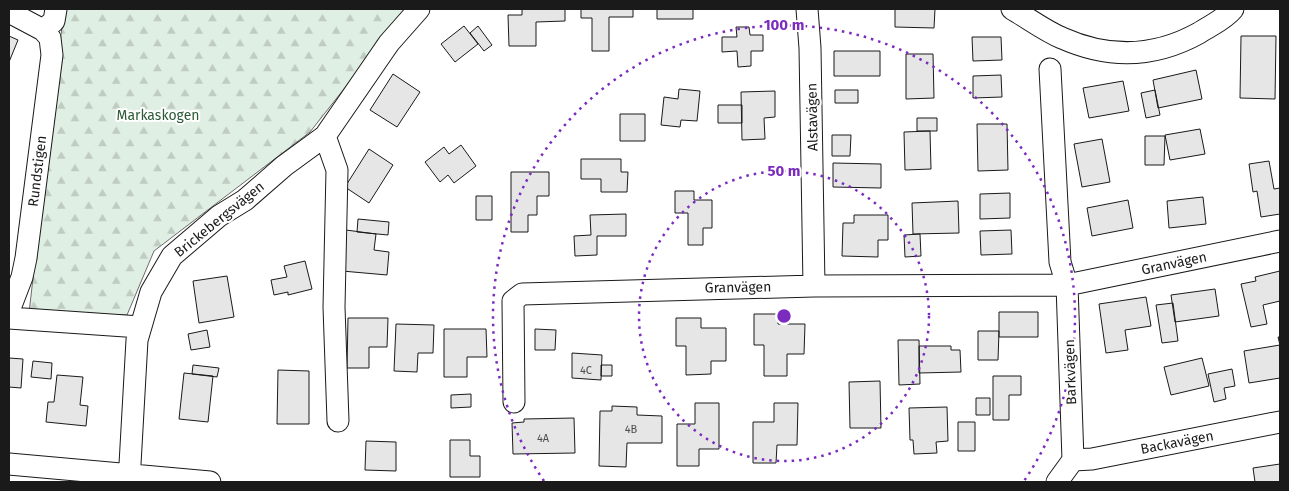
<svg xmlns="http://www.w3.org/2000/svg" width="1289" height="491" font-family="'Fira Sans',sans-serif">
<defs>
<pattern id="forest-firs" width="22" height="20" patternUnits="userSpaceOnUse" patternTransform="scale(1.25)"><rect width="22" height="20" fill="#e0efe3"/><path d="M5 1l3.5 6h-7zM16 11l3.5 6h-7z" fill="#c0ccc2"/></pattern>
</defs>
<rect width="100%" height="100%" fill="#fff"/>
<!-- forest -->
<path fill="url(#forest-firs)" stroke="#6a6a6a" d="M 64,9 L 407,9 L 310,132 L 154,251 L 127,315 L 29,313 Z"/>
<!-- building -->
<path fill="#e6e6e6" stroke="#1a1a1a" d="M 522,9 L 565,9 L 565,21 L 536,22 L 536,46 L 509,46 L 508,15 L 522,15 Z
M 581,9 L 633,9 L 633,17 L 609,17 L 609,51 L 592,51 L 592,18 L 581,18 Z
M 657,9 L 693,9 L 693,19 L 657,19 Z
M 895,9 L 935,9 L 934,28 L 895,27 Z
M 464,26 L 478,44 L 455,62 L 441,44 Z
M 478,26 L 492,45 L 484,51 L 470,33 Z
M 736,27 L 749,27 L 750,35 L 763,35 L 763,51 L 751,51 L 751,66 L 738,67 L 737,51 L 722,52 L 722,37 L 737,37 Z
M 9,36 L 18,40 L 9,62 Z
M 1241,36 L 1276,36 L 1275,99 L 1240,98 Z
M 972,37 L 1001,37 L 1002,60 L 973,61 Z
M 834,51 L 880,51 L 880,76 L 834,76 Z
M 906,54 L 933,54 L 934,98 L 906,99 Z
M 1196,70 L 1202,99 L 1158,108 L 1153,80 Z
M 393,74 L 420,92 L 397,127 L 370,110 Z
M 1001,75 L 1002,97 L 973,98 L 973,76 Z
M 1123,81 L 1129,111 L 1089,118 L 1083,88 Z
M 679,89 L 700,91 L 697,121 L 681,120 L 680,127 L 661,125 L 664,97 L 678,99 Z
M 835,90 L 858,90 L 858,103 L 835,103 Z
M 1155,90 L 1160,115 L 1146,118 L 1141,93 Z
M 775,91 L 775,117 L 764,118 L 765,139 L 742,140 L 741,92 Z
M 718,105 L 742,105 L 742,123 L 718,123 Z
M 620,114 L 645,114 L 645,141 L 620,141 Z
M 917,118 L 937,118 L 937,131 L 917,131 Z
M 977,124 L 1007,124 L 1008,170 L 978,171 Z
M 1200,129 L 1205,154 L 1170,160 L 1165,135 Z
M 930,131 L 931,169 L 905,170 L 904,132 Z
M 832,135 L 851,135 L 850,156 L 832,156 Z
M 1145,136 L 1165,136 L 1164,165 L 1145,165 Z
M 1102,139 L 1110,182 L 1082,187 L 1074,144 Z
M 461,145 L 476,166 L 454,183 L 448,175 L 440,182 L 425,162 L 444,147 L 449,154 Z
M 369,149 L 393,165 L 369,203 L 345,187 Z
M 581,159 L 621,159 L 621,172 L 628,172 L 627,192 L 601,192 L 601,179 L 581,179 Z
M 1269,161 L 1274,189 L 1280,188 L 1280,214 L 1261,217 L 1257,191 L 1253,192 L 1249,164 Z
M 833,163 L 881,164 L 881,188 L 833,187 Z
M 511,172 L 549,172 L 549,196 L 537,196 L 537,215 L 528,215 L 528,232 L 511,232 Z
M 675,191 L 694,191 L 694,200 L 712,200 L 712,228 L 703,228 L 703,245 L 688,245 L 688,213 L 675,213 Z
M 1010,193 L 1010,218 L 980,219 L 980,194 Z
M 476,196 L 492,196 L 492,220 L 476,220 Z
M 1203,197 L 1206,224 L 1169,228 L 1167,201 Z
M 1128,200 L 1133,228 L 1092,236 L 1087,208 Z
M 958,201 L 959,233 L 913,234 L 912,203 Z
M 626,214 L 626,236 L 597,236 L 597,255 L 575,256 L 574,236 L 591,235 L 590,215 Z
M 854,215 L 888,215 L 888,240 L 878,240 L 878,257 L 842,256 L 843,223 L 854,223 Z
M 358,219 L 389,222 L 388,235 L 357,232 Z
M 346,230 L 376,234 L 374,250 L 389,252 L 387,275 L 342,271 Z
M 1011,230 L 1012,254 L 981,255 L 980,231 Z
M 920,234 L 921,256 L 905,257 L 904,235 Z
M 305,261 L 312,289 L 288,295 L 288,292 L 274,295 L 271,280 L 287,277 L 284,266 Z
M 1280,271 L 1280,301 L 1263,305 L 1267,324 L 1251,327 L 1241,284 L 1256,281 L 1255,277 Z
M 227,276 L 234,317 L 199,323 L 193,281 Z
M 1215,289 L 1219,316 L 1175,322 L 1171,295 Z
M 1146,297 L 1151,326 L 1125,330 L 1128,350 L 1106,353 L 1099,304 Z
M 1173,303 L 1178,341 L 1162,343 L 1156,305 Z
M 999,312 L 1038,312 L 1038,337 L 999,337 Z
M 754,314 L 778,314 L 778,324 L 805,324 L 804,354 L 787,354 L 787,376 L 764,376 L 764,345 L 754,345 Z
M 348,318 L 388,318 L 387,347 L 369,347 L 369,368 L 347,368 Z
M 676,318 L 701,318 L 701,328 L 726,328 L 726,361 L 711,361 L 711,374 L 686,375 L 686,346 L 676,346 Z
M 396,324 L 434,325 L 433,353 L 418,353 L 417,372 L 394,371 Z
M 444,329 L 486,329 L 487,357 L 467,357 L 467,377 L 444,377 Z
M 535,329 L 556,330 L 555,350 L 535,350 Z
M 207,330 L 210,347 L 191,350 L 188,334 Z
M 978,331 L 999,331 L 998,360 L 978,360 Z
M 1278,337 L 1280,337 L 1280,378 L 1249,383 L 1244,351 L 1280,345 Z
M 898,340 L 919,340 L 920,384 L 899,385 Z
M 919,346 L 951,346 L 951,350 L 960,350 L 961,372 L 919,373 Z
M 572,353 L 602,355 L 601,380 L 572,378 Z
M 9,358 L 23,359 L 21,388 L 9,387 Z
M 1202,358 L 1209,386 L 1171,395 L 1164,367 Z
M 33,361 L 52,363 L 51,379 L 31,377 Z
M 193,365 L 219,368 L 217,377 L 192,374 Z
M 601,365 L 612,365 L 612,376 L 601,376 Z
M 1232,369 L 1235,386 L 1224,388 L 1226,399 L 1214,402 L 1208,374 Z
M 278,370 L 309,371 L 309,424 L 277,424 Z
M 184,373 L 213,376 L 208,422 L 179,419 Z
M 57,375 L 83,377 L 80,405 L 88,406 L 86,426 L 46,422 L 48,402 L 54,402 Z
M 993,376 L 1021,376 L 1021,395 L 1009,395 L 1009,420 L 993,420 Z
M 880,381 L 881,428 L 850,428 L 849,382 Z
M 471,394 L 471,407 L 451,408 L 451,395 Z
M 976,398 L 990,398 L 990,415 L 976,415 Z
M 695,403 L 719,403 L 719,449 L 699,449 L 699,466 L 677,466 L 677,424 L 695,424 Z
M 774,403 L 798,403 L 797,445 L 777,445 L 776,463 L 753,463 L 753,422 L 774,422 Z
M 612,406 L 637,407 L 637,415 L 662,416 L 662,443 L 627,443 L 626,467 L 599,466 L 600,411 L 612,411 Z
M 947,407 L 948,441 L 936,442 L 937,453 L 914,454 L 913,440 L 910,440 L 909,408 Z
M 574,418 L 575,453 L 513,454 L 512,423 L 524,422 L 524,419 Z
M 958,422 L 975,422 L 975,451 L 958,451 Z
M 450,440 L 470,440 L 470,456 L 480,456 L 480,477 L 450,477 Z
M 366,441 L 396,442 L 396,471 L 365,470 Z
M 1280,464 L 1280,482 L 1255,482 L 1253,468 Z"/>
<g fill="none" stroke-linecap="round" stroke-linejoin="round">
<defs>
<path id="minor" d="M 807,9 L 810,48 L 814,286
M 1012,9 C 1028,18 1045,31 1062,38 C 1109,59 1154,58 1199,33 C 1211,25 1224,20 1233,9
M 9,12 L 43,30 L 50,38 L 52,55 L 26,258 L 22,277 L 9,311
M 43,30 L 54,21 L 56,9
M 1050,69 L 1060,262 L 1067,285 L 1073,460
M 325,136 L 337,170 L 334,307 L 338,421
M 9,318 L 140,327
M 514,402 L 513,301 L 522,294 L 814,286 L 1067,285 L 1280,241
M 1073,460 L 1092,459 L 1280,422
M 9,464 L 210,482
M 129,482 L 137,340 L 151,292 L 172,256 L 219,216 L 245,200 L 284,166 L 325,136 L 389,43 L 419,9
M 1057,482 L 1073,460"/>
</defs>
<!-- minor casing -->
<use href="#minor" stroke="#1a1a1a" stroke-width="23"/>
<!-- minor -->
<use href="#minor" stroke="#fff" stroke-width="21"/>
</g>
<!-- distance rings -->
<g fill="none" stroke="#7b2cbf" stroke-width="2.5" stroke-dasharray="2.5 5">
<circle cx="784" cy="316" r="145"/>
<path d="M544 481A291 291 0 1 1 1024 481"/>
</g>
<g text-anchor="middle" stroke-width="4" stroke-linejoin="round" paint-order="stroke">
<!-- number labels -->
<g font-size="11" fill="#4d4d4d">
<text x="586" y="374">4C</text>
<text x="631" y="433">4B</text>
<text x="543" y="442">4A</text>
</g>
<!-- park labels -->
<g font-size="14" fill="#2b5a34" stroke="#fff">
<text x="158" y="120">Markaskogen</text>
</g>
<!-- street labels -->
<g font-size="14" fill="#1a1a1a" stroke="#fff">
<text transform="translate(812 117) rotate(-91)" y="5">Alstavägen</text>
<text transform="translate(37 171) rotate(-83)" y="5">Rundstigen</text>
<text transform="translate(219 219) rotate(-39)" y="5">Brickebergsvägen</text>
<text transform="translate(1174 263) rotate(-12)" y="5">Granvägen</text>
<text transform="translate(738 287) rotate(-1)" y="5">Granvägen</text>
<text transform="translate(1070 372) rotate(-92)" y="5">Barkvägen</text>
<text transform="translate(1177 442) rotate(-11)" y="5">Backavägen</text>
</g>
</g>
<circle cx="784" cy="316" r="8" fill="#7b2cbf" stroke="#fff" stroke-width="2.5"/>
<g font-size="15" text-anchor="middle" font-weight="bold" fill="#7b2cbf" stroke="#fff" stroke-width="4" stroke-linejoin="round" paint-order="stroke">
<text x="784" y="30">100 m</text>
<text x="784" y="176">50 m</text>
</g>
<!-- border -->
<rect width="1289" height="491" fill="none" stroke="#1a1a1a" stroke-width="20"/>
</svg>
